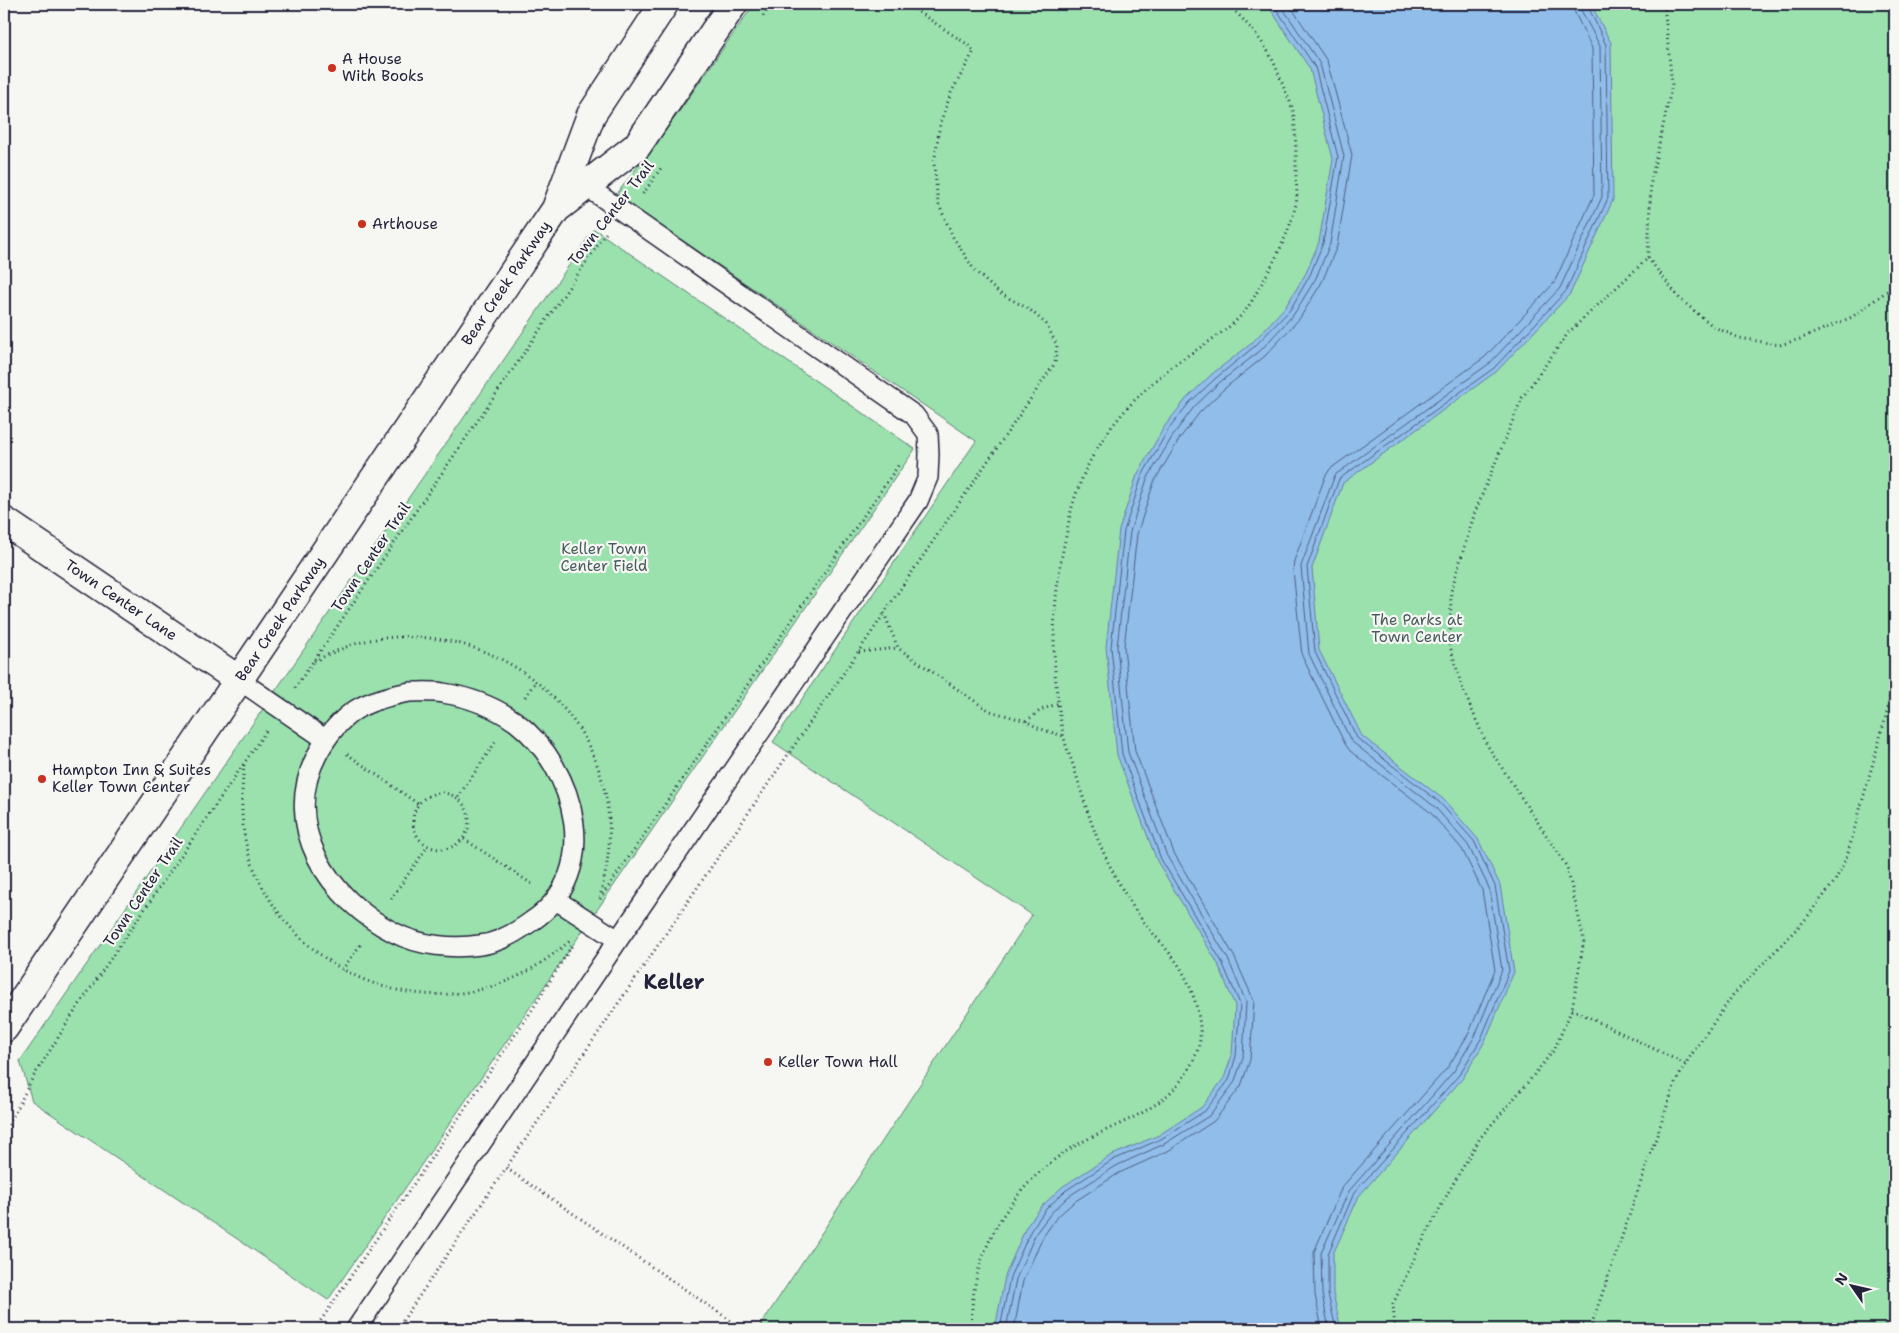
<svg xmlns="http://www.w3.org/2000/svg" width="1899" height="1333" font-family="'Shantell Sans',sans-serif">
<rect width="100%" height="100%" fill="#f6f6f2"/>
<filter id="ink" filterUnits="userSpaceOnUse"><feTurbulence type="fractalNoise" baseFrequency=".02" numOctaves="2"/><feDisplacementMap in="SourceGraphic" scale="10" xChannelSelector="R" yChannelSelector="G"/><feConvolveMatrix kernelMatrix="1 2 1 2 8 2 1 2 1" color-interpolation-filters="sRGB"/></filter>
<g filter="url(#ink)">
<!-- green -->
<path fill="#9ae1ae" stroke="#5e8274" d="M 754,4 L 1895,4 L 1895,1329 L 758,1329 L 1032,915 L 773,742 L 976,441 L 616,195 L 676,116 Z
M 594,229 L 915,449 L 328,1300 L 32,1101 L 20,1061 Z"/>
<!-- water -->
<path fill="#90bdea" stroke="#647fa4" d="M 1267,4 L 1591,4 L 1611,43 L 1613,200 L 1570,294 L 1497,371 L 1343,483 L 1312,568 L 1319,650 L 1362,736 L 1443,799 L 1478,839 L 1500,885 L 1514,972 L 1485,1041 L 1463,1078 L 1359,1196 L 1333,1254 L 1333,1293 L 1341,1329 L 995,1329 L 1005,1276 L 1026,1227 L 1042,1206 L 1062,1187 L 1110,1156 L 1159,1135 L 1202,1107 L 1224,1078 L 1232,1055 L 1235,1006 L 1218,964 L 1157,861 L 1117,755 L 1106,647 L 1119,530 L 1137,475 L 1164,427 L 1186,399 L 1212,374 L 1252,343 L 1286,306 L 1306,273 L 1319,242 L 1333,159 L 1310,69 Z"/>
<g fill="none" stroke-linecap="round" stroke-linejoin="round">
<!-- shore -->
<path stroke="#4e6081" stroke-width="1" d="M 1000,1329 L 1010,1277 L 1031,1230 L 1046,1209 L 1065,1191 L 1113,1160 L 1161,1139 L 1205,1111 L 1229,1080 L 1236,1056 L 1240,1004 L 1222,962 L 1161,859 L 1122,754 L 1111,647 L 1124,531 L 1142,476 L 1168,430 L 1189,403 L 1216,378 L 1255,346 L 1290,310 L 1310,275 L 1323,243 L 1338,157 L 1315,67 L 1273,4
M 1006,1329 L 1016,1279 L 1036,1233 L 1051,1213 L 1069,1196 L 1116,1166 L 1164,1144 L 1209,1116 L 1234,1083 L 1243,1058 L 1246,1002 L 1228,959 L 1167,856 L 1128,752 L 1117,647 L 1130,532 L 1147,479 L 1174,434 L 1194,407 L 1220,382 L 1260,351 L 1294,314 L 1316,278 L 1330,244 L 1344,156 L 1320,64 L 1280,4
M 1014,1329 L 1023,1281 L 1043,1237 L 1056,1218 L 1074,1202 L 1119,1173 L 1168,1151 L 1214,1121 L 1241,1086 L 1250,1060 L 1254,1001 L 1234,956 L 1174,853 L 1135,751 L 1124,647 L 1137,534 L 1154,482 L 1180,438 L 1200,412 L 1225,388 L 1265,356 L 1300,318 L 1322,282 L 1337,246 L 1352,155 L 1327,61 L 1289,4
M 1322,1329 L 1315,1295 L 1314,1252 L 1342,1187 L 1448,1067 L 1469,1033 L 1495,970 L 1482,890 L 1462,849 L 1430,812 L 1350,751 L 1345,744 L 1302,656 L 1293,570 L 1294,561 L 1325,477 L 1330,469 L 1485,357 L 1554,283 L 1594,195 L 1592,48 L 1575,13 L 1573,4
M 1329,1329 L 1322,1294 L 1321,1253 L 1349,1191 L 1454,1071 L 1475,1036 L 1502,970 L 1489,888 L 1468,845 L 1435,807 L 1351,741 L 1309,654 L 1301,566 L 1335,475 L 1490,363 L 1560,288 L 1602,197 L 1600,46 L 1581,10 L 1580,4
M 1336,1329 L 1328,1294 L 1328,1254 L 1354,1193 L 1459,1075 L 1481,1039 L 1509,971 L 1495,886 L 1474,841 L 1439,802 L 1357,738 L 1315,652 L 1307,567 L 1339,479 L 1494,368 L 1566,291 L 1608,198 L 1606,45 L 1587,4"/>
<defs>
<path id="service" d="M 586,186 L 914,415 L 928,434 L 929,454 L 928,477 L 918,501 L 618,940
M 239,680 L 325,739
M 410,692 C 421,692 433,691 443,693 C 468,697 495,707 516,722 C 576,768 604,873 532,921 C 517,932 499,943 480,945 C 453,949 420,946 395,933 C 329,900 279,825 318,753 C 341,711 365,700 410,692 Z
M 356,1329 L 618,940 L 556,900"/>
<path id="minor" d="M 4,521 L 239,680"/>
<path id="secondary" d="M 556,209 L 637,146 L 733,4
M 4,1028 L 556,209 L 591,115 L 664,4"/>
</defs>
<!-- service casing -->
<use href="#service" stroke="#22223b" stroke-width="22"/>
<!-- minor casing -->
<use href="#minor" stroke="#22223b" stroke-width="31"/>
<!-- secondary casing -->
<use href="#secondary" stroke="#22223b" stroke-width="31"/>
<!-- path -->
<path stroke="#22223b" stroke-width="3" stroke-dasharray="1 4" stroke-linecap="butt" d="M 906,4 L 967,44 L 974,51 L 951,93 L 940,124 L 934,164 L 938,203 L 953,237 L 975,271 L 999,293 L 1029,309 L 1046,324 L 1057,345 L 1055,363 L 884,613 L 898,648 L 979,704 L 990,711 L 1026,721 L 1038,728 L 1063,736
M 763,16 L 772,4
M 643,194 L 661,168
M 1648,258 L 1680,299 L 1714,327 L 1740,338 L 1780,345 L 1800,339 L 1852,317 L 1895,285
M 859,652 L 898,648
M 314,661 C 332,653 350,644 370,640 C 483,620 595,695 608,811 C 612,840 607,869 600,897
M 295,688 L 606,233
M 525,697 L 536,681
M 1026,721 L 1041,710 L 1059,703
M 347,754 L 418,804
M 244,765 C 241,795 240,826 249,855 C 282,956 390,1018 493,986 C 523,977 547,960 571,940
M413 821a28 28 0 1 1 56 0a28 28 0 1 1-56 0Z
M 458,797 L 497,740
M 464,839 L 532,884
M 391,899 L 428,846
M 600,899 L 900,463
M 342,970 L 361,944
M 1572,1009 L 1685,1064
M 4,1134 L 32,1079 L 71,1017 L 266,731
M 315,1329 L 532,1010 L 573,944
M 397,1329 L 506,1168
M 743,1329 L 506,1168 L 884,614
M 972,1329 C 967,1253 1016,1177 1082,1142 C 1123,1120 1165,1111 1190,1067 C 1194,1059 1200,1047 1200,1038 C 1202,1015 1190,982 1178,964 C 1167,949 1154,935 1143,921 C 1129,902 1117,881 1107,860 C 1093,831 1084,801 1075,771 C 1071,758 1065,746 1063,733 C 1051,672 1051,607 1064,545 C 1067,533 1069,519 1072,507 C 1089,446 1127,401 1177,363 C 1199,347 1228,332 1245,311 C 1250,305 1254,297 1258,290 C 1273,264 1289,235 1296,204 C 1298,194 1296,183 1296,173 C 1296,153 1296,130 1293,110 C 1291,103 1287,95 1284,88 C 1280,78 1277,68 1272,59 C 1262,39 1244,20 1228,4
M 1395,1329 L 1393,1304 L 1418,1250 L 1449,1191 L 1480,1138 L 1529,1081 L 1554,1050 L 1572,1009 L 1584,940 L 1567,867 L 1487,745 L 1462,687 L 1450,646 L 1451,591 L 1475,512 L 1522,398 L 1568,333 L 1648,258 L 1651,181 L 1672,85 L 1664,4
M 1590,1329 L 1675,1083 L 1689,1058 L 1733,995 L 1804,921 L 1835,881 L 1847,856 L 1888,709 L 1895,652"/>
<!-- service -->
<use href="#service" stroke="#f6f6f2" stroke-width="19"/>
<!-- minor -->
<use href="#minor" stroke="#f6f6f2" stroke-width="28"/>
<!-- secondary -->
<use href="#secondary" stroke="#f6f6f2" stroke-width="28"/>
</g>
</g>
<!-- markers -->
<g fill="#c8321e" stroke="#f6f6f2" stroke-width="2">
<circle cx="332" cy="68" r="5"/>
<circle cx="362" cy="224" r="5"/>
<circle cx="42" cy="779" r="5"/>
<circle cx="768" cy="1062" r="5"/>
</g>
<g text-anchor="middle" stroke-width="4.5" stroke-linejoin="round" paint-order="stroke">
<!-- poi labels -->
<g font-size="15" fill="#22223b" stroke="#f6f6f2" text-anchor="start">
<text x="342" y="64">A House<tspan x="342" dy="17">With Books</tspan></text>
<text x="372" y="229">Arthouse</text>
<text x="52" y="775">Hampton Inn &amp; Suites<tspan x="52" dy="17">Keller Town Center</tspan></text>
<text x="778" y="1067">Keller Town Hall</text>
</g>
<!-- street labels -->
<g font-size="15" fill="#22223b" stroke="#f6f6f2">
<text transform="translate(611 213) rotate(-52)" y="5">Town Center Trail</text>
<text transform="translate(506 283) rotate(-56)" y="5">Bear Creek Parkway</text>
<text transform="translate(371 557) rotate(-56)" y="5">Town Center Trail</text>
<text transform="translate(121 600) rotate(34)" y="5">Town Center Lane</text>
<text transform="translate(280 619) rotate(-56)" y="5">Bear Creek Parkway</text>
<text transform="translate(143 892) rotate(-56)" y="5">Town Center Trail</text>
</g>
<!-- park labels -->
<g font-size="15" fill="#465b5e" stroke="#f6f6f2">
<text x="604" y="554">Keller Town<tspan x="604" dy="17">Center Field</tspan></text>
<text x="1417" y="625">The Parks at<tspan x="1417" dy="17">Town Center</tspan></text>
</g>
<!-- district labels -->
<g font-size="20" font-weight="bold" fill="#22223b" stroke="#f6f6f2">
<text x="674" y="989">Keller</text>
</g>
</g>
<!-- margin -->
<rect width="1899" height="1333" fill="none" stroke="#f6f6f2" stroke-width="20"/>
<rect x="10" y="10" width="1879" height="1313" fill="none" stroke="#22223b" stroke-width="2" filter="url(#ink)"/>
<!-- north arrow -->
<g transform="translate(1852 1286) rotate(304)" stroke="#f6f6f2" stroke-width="4" paint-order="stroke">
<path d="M0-4L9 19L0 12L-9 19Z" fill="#22223b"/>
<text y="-8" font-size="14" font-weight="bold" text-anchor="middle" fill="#22223b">N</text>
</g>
</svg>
